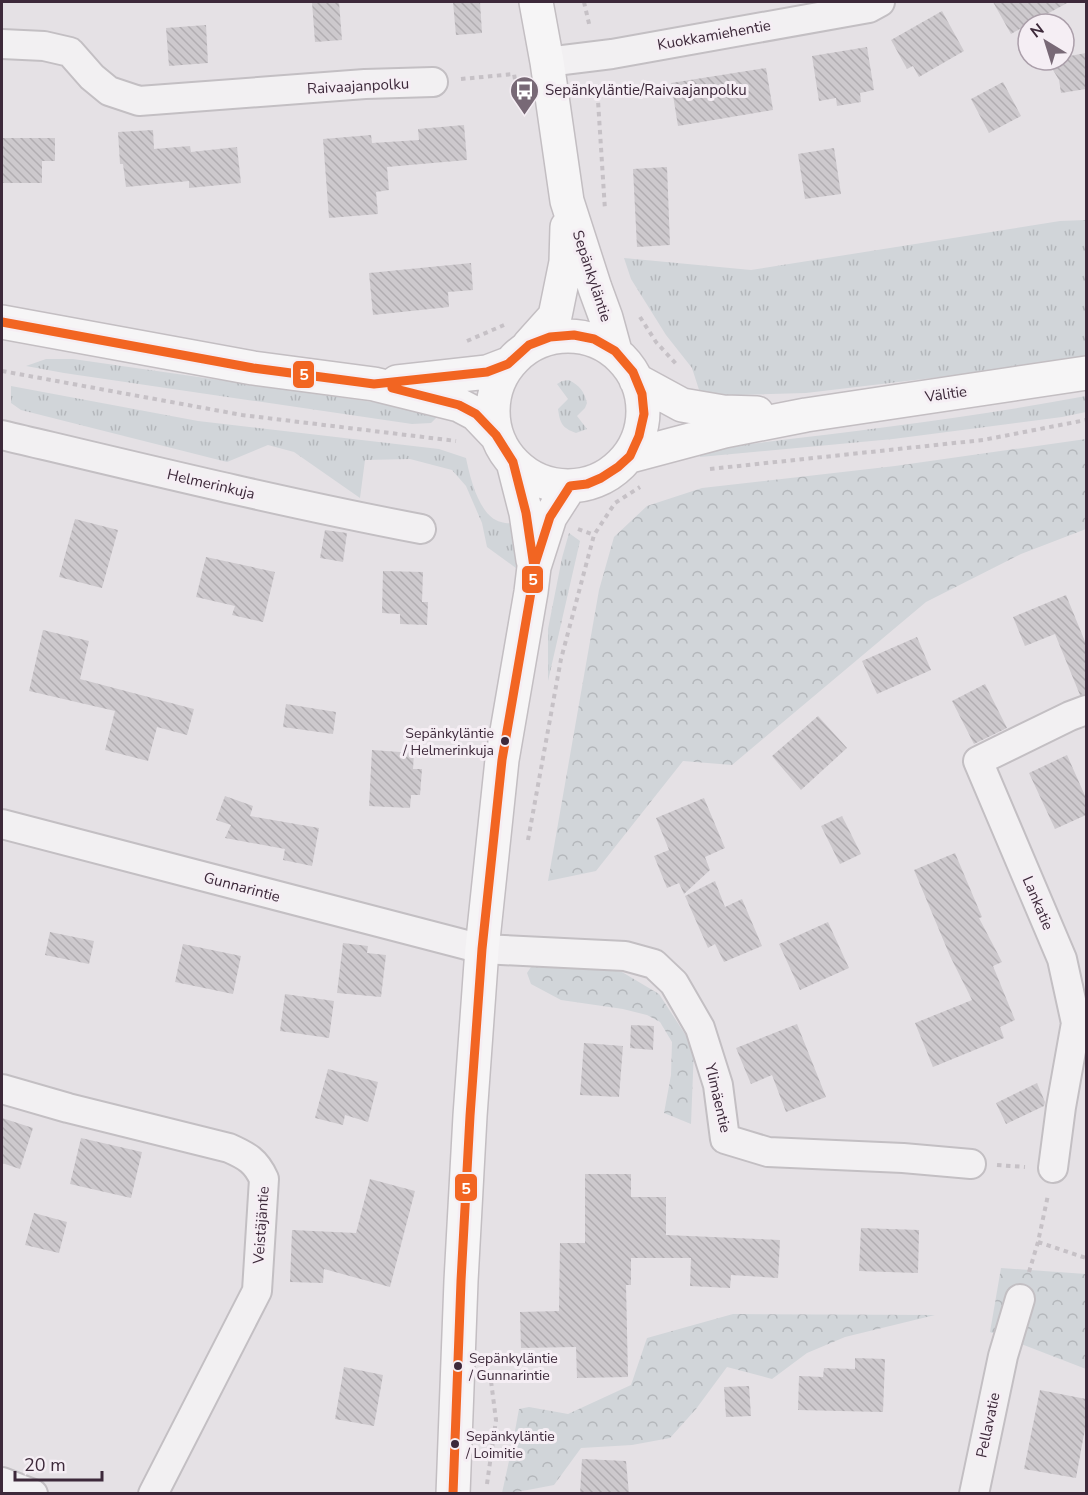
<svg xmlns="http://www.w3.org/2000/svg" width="1088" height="1495" font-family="'Nunito Sans',sans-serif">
<defs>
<pattern id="grass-tufts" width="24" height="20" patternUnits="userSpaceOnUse" patternTransform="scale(1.5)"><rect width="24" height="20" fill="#d1d5d9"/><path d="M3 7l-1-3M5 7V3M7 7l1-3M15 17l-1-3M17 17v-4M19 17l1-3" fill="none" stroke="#b4b7bb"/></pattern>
<pattern id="forest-crowns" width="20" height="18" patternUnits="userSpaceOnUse" patternTransform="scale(1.5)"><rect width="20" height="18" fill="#d1d5d9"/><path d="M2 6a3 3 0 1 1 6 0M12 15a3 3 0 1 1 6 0" fill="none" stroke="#b4b7bb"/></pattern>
<pattern id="building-back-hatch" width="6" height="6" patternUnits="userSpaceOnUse" patternTransform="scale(1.5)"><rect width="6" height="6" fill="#cdc9cd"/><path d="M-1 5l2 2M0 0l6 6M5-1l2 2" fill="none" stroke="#b1adb1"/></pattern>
</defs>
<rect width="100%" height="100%" fill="#e5e1e5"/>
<!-- grass -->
<path fill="url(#grass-tufts)" d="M 1086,220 L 1086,355 L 1050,364 L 806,393 L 701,396 L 692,368 L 666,335 L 631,279 L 624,258 L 751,270 L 1060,221 Z
M 46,359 L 73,359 L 442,412 L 431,423 L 412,424 L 64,373 L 26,366 Z
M 569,380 C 580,386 584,391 587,403 L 585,408 L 577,416 L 587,429 L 576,433 C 562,428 560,423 558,409 L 568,399 L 557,384 L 562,381 Z
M 11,386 L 198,421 L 439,449 L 466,458 C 470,477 479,517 501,522 C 506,524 514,523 520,524 L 516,568 L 487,547 L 482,523 L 466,486 L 452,470 L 410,459 L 365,460 L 360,498 L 294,452 L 268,445 L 227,462 L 21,410 L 11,403 Z
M 1086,396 L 1086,412 L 1062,417 L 893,439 L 700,457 L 700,450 C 829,434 959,420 1086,396 Z
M 569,533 L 580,541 L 548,681 L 548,629 L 562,558 Z"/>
<!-- forest -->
<path fill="url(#forest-crowns)" d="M 1086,439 L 1086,529 L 1021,554 L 926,602 L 732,765 L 683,761 L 596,871 L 548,881 L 599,590 L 614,537 L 647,506 L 702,488 L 895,466 Z
M 537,958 L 622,972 L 659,994 L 694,1048 L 691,1124 L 664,1113 L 671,1075 L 672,1042 L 660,1022 L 647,1015 L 623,1009 L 561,1000 L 531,984 L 527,973 Z
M 1001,1268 L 1086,1274 L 1086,1369 L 990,1332 Z
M 733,1314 L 935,1315 L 845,1337 L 807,1353 L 772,1379 L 727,1367 L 696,1409 L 670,1438 L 632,1445 L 581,1448 L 554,1485 L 512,1493 L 502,1493 L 512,1447 L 519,1409 L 529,1407 L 568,1414 L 631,1385 L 647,1338 Z"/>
<!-- building -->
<path fill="url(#building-back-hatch)" d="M 312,2 L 339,2 L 342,40 L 315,42 Z
M 453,2 L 480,2 L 482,33 L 456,35 Z
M 993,2 L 1069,2 L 1047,14 L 1052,22 L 1047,24 L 1028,24 L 1028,26 L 1027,25 L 1011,34 Z
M 942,11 L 964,51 L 919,77 L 913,66 L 907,69 L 891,40 Z
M 206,25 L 208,63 L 169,66 L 166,28 Z
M 867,47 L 874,90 L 860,93 L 861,102 L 837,106 L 836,98 L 819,101 L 812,56 Z
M 1086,53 L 1086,89 L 1061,93 L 1059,80 L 1047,60 L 1064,60 L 1064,57 Z
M 766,68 L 773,110 L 678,126 L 671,83 Z
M 1003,82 L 1021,116 L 989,133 L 971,99 Z
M 464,125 L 467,160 L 387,167 L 389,190 L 376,192 L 378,214 L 329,218 L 323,139 L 371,135 L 372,143 L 419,140 L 418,129 Z
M 153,130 L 154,149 L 190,146 L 191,152 L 237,147 L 241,183 L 189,188 L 189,181 L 126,187 L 123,164 L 120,164 L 118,132 Z
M 2,138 L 55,138 L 55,161 L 42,161 L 42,183 L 2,183 Z
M 834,148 L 841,194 L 805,199 L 798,154 Z
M 667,167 L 670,245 L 637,247 L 633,169 Z
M 471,263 L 473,290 L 448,292 L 449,307 L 373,315 L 369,273 Z
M 75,519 L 118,530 L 102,588 L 59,577 Z
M 325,530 L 347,533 L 343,562 L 320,558 Z
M 206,557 L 275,572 L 263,622 L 232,615 L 235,606 L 196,597 Z
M 383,571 L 423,572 L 422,602 L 428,602 L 427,625 L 400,624 L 400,614 L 382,613 Z
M 1066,595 L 1086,644 L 1086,694 L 1080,695 L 1055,634 L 1025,646 L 1013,617 Z
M 43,630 L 89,641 L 80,679 L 194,709 L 187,735 L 157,727 L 148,761 L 105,750 L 115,711 L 29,691 Z
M 917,637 L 931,670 L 877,694 L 862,661 Z
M 985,684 L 1007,728 L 974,744 L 952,701 Z
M 286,704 L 336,712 L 333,734 L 283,727 Z
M 818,716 L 847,748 L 801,790 L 772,756 Z
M 372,750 L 414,753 L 413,769 L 422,769 L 420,795 L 411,795 L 410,808 L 369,806 Z
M 1067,755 L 1086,798 L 1086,815 L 1055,829 L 1029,773 Z
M 225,796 L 253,806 L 250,816 L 319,828 L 312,866 L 283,860 L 285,849 L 225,838 L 231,825 L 216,820 Z
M 704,798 L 725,848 L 705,857 L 710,870 L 684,894 L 679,883 L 667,888 L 654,856 L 669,850 L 656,818 Z
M 842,816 L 861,854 L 840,864 L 821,826 Z
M 955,853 L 982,917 L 979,918 L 1002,962 L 993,966 L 1015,1020 L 1000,1027 L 1004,1038 L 933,1067 L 915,1023 L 972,1000 L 950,956 L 914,870 Z
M 715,881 L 725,907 L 742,899 L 762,946 L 724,962 L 715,944 L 708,948 L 685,896 Z
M 828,922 L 849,968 L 800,990 L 779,944 Z
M 50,932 L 94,941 L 89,964 L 45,955 Z
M 343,943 L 368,946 L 367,953 L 386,955 L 381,997 L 337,993 Z
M 183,944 L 241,956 L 233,994 L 175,982 Z
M 285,994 L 334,1001 L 329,1038 L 280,1031 Z
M 797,1024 L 826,1097 L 786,1112 L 772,1075 L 751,1084 L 736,1048 Z
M 631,1025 L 654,1026 L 653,1050 L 630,1048 Z
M 584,1043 L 623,1046 L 619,1097 L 580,1095 Z
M 328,1069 L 378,1082 L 368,1122 L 345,1115 L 343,1125 L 315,1118 Z
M 1037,1083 L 1045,1102 L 1044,1106 L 1006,1124 L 996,1103 Z
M 2,1118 L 33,1128 L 20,1169 L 2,1163 Z
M 81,1138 L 142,1152 L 131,1198 L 70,1184 Z
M 585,1174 L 631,1174 L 631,1197 L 666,1197 L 666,1235 L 780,1240 L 778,1278 L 731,1275 L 730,1288 L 690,1286 L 691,1258 L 631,1258 L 631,1285 L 626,1285 L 628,1377 L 577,1378 L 576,1347 L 521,1348 L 520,1312 L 559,1311 L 560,1243 L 585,1243 Z
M 370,1179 L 415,1191 L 390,1287 L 324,1269 L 323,1283 L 290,1282 L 292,1230 L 356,1233 Z
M 34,1213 L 67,1222 L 59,1253 L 25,1245 Z
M 861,1228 L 919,1230 L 918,1273 L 859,1271 Z
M 855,1358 L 885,1359 L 883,1412 L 798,1410 L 799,1376 L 823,1377 L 824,1368 L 855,1369 Z
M 344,1367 L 383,1375 L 374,1426 L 335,1419 Z
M 749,1386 L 751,1416 L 726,1417 L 724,1387 Z
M 1040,1390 L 1086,1399 L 1086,1423 L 1076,1478 L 1024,1469 Z
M 582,1459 L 626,1461 L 629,1494 L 580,1494 Z"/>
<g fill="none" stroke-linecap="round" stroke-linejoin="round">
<defs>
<path id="minor" d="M 2,44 L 44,46 L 70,52 L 92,77 L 109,91 L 139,101 L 365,84 L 433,82
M 547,62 L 612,54 L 869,8 L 880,2
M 2,435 C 141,468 280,502 421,529
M 2,824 L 482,949 L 625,956 L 654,964 L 674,983 L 700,1028 L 718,1085 L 725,1139 L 768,1152 L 903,1158 L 971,1164
M 2,1089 L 68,1108 L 229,1148 C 247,1156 256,1161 264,1179 L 257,1291 L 153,1494
M 1053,1168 L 1061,1107 L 1076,1023 L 1062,959 L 978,761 L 1070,716 L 1086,710
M 2,1482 L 33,1494
M 974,1494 L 1003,1356 L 1020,1299"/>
<path id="major" d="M 536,2 L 547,62 L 567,201 L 595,288 L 606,318 L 615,351
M 2,322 L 253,368 L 374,384 L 459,405 L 476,414 L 496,435
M493 411a75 75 0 1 1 150 0a75 75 0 1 1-150 0Z
M 529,345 L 555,316 L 566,262 L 567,227
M 636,380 L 682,405 L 723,412 L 757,413
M 397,382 L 487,372 L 508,364
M 630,456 L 724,431 L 806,415 L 1086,373
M 513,462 L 526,513 L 533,560
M 453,1494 L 461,1281 L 470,1116 L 482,949 L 502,760 L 531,592 L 534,567 L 550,517 L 570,486"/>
</defs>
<!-- minor casing -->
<use href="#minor" stroke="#c3bfc3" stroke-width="32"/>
<!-- major casing -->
<use href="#major" stroke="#c3bec2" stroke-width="36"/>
<!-- path -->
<path stroke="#c6c1c6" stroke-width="4" stroke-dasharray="4.5 4.5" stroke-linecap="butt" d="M 584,2 L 590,28
M 461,79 L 514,74 L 516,85
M 597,85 L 605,210
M 640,317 L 656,342 L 678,366
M 467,341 L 504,325
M 2,371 L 242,415 L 456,441
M 710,469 L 983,440 L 1086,420
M 578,529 L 594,535
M 528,840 L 561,659 L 594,535 L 615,503 L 640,487
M 997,1165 L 1025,1167
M 1038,1242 L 1086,1258
M 1029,1272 L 1038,1242 L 1048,1195
M 487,1484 L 496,1420 L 491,1381"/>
<!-- minor -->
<use href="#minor" stroke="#f2f0f2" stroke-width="28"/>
<!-- major -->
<use href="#major" stroke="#f6f5f6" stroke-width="33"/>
<defs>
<path id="bus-1" d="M 2,322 L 253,368 L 374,384 L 487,372 L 508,364 L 529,345 L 550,337 L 574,335 L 594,339 L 615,351 L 633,372 L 642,394 L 644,414 L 639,436 L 630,456 L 618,467 L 601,478 L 587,484 L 570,486 L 550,517 L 534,567 L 531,592 L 502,760 L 482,949 L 470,1116 L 461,1281 L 453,1494
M 392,388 L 459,405 L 476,414 L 496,435 L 513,462 L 526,513 L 534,567 L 532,577"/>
</defs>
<!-- bus-1 casing -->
<use href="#bus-1" stroke="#f5eef4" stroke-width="14"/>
<!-- bus-1 -->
<use href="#bus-1" stroke="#f26522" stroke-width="9"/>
</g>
<!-- icons -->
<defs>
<symbol id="bus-pin" viewBox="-11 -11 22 30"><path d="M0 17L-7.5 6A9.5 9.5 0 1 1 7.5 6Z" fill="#786976" stroke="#f5eef4"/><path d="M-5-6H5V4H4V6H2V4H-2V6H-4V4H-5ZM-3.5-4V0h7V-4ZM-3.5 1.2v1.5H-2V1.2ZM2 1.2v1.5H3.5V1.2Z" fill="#fff"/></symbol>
</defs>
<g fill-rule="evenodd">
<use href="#bus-pin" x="508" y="74" width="33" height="45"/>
</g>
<!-- markers -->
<g fill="#3d293a" stroke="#f5eef4" stroke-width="2">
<circle cx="505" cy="741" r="5"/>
<circle cx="458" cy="1366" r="5"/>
<circle cx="455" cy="1444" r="5"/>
</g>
<g text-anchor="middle" stroke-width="6" stroke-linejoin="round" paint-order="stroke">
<!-- bus labels -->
<g font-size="14" fill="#3d293a" stroke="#f5eef4" text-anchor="start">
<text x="494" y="738" text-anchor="end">Sepänkyläntie<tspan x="494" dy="17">/ Helmerinkuja</tspan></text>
<text x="469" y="1363">Sepänkyläntie<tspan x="469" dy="17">/ Gunnarintie</tspan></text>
<text x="466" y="1441">Sepänkyläntie<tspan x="466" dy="17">/ Loimitie</tspan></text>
</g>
<!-- street labels -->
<g font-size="15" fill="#3d293a" stroke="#f5eef4">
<text transform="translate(714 35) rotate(-10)" y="5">Kuokkamiehentie</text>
<text transform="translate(358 86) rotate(-3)" y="5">Raivaajanpolku</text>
<text transform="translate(592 276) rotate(72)" y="5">Sepänkyläntie</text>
<text transform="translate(946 394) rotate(-8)" y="5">Välitie</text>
<text transform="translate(211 484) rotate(13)" y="5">Helmerinkuja</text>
<text transform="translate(242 887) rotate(15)" y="5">Gunnarintie</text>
<text transform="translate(1038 903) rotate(67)" y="5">Lankatie</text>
<text transform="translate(718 1098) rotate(77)" y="5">Ylimäentie</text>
<text transform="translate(261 1225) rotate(-86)" y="5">Veistäjäntie</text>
<text transform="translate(988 1425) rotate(-78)" y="5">Pellavatie</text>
</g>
<!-- poi labels -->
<g font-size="15" fill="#3d293a" stroke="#f5eef4" text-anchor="start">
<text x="545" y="95">Sepänkyläntie/Raivaajanpolku</text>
</g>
</g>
<g stroke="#f5eef4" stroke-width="2">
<rect x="292" y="360" width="23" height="29" rx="6" fill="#f26522"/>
<rect x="521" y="565" width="23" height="29" rx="6" fill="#f26522"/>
<rect x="454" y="1173" width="24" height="29" rx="6" fill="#f26522"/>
</g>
<g font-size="16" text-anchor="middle" font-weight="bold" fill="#fff">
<text x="304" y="380">5</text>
<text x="533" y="585">5</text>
<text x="466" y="1194">5</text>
</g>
<!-- border -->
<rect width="1088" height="1495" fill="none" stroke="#3d293a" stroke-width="6"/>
<!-- north arrow -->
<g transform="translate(1046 42) rotate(322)"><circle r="28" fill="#f5eef4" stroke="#ab9faa" stroke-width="1.5"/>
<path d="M0-4.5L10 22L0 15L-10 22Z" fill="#786976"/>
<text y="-9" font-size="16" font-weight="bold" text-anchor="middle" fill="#3d293a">N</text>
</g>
<!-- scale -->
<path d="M15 1471v9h87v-9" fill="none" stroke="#3d293a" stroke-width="3"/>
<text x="24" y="1471" font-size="18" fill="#3d293a" stroke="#f5eef4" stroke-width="4.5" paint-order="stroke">20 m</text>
</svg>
